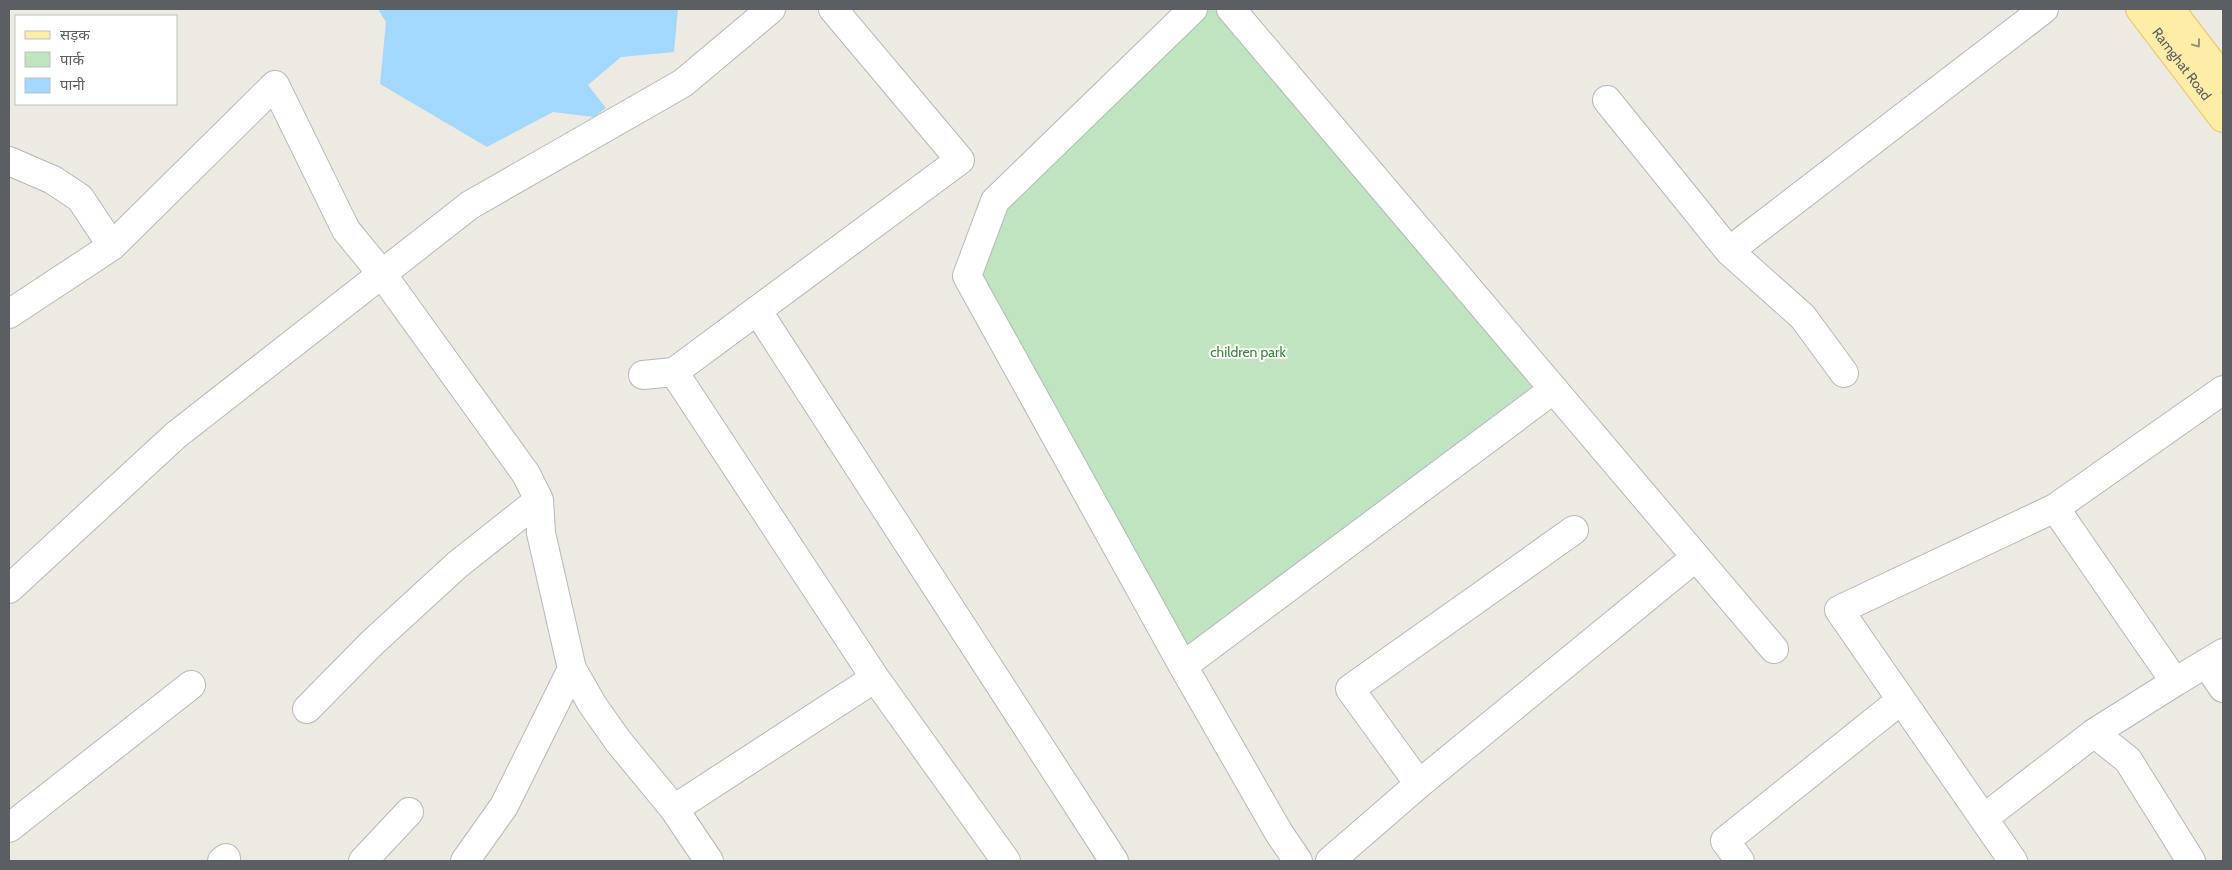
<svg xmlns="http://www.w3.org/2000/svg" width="2232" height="870" font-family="Cabin,'Noto Sans Devanagari',sans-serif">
<rect width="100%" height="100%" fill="#edeae2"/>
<!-- green -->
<path fill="#c0e4bf" d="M 1193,9 L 1231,9 L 1554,389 L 1183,666 L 977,295 L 995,201 Z"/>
<!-- water -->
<path fill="#a2d8fd" d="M 378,9 L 678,9 L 674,52 L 621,57 L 588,85 L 606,108 L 594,117 L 553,112 L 487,147 L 380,84 L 386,22 Z"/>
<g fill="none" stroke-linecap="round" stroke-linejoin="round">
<defs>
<path id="minor" d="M 1193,9 L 995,201 L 967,276 L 1183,666 L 1554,389
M 1231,9 L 1774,649
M 1607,100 L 1729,251 L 2044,9
M 9,161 L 53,180 L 80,198 L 112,246
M 1729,251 L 1803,317 L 1844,373
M 757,310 L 1114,861
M 9,314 L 112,246 L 275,85 L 346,230 L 382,274 L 526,474 L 539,500 L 541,533 L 572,669 L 592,704 L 618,741 L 674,809 L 709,861
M 674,372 L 875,678
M 643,375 L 674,372 L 960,160 L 833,9
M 2055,508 L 2175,682 L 2223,653
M 9,589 L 176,435 L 470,205 L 683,83 L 771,9
M 2206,663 L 2223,688
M 1183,666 L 1279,833 L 1298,861
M 2175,682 L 2094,733 L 2128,760 L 2191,861
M 307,709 L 372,643 L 457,565 L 539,500
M 1419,784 L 1350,689 L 1574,530
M 674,809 L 875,678 L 1006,861
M 1984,818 L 2094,733
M 9,828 L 191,685
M 222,861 L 226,858
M 363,861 L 409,812
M 465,861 L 504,806 L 572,669
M 1330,861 L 1419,784 L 1696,557
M 1740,861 L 1725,841 L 1901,700
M 2013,861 L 1839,610 L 2055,508 L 2223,390"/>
<g id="major">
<path id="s1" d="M 2140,9 L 2223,118"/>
<path d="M 2170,9 L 2223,78"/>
</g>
</defs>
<!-- minor casing -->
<use href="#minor" stroke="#b5b8bc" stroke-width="30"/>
<!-- major casing -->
<use href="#major" stroke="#eec05a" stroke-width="30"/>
<!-- minor -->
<use href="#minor" stroke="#fff" stroke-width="28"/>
<!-- major -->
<use href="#major" stroke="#fdeda7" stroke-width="28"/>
</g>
<!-- one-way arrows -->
<defs><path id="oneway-chevron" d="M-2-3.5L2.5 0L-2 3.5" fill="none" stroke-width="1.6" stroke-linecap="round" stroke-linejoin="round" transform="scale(1.25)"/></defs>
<use stroke="#94907b" href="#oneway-chevron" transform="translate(2197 44) rotate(53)"/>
<g text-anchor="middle" stroke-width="4" stroke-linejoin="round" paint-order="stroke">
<!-- street labels -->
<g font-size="14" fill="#5b5e63" stroke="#fff">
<text dy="5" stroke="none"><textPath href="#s1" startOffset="69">Ramghat Road</textPath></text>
</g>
<!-- park labels -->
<g font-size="14" fill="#378538" stroke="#fff">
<text x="1248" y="357">children park</text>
</g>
</g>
<!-- border -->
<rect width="2232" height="870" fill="none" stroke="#5b5e63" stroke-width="20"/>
<!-- legend -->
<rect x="15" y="15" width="162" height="90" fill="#ffffff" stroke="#bdbfc1"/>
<rect x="25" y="31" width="25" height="8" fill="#fdeda7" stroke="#bdbfc1"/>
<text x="60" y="40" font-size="15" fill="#5b5e63">सड़क</text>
<rect x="25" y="52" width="25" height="15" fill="#c0e4bf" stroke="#bdbfc1"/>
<text x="60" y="65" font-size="15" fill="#5b5e63">पार्क</text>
<rect x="25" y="78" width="25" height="15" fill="#a2d8fd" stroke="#bdbfc1"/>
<text x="60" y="90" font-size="15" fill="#5b5e63">पानी</text>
</svg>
